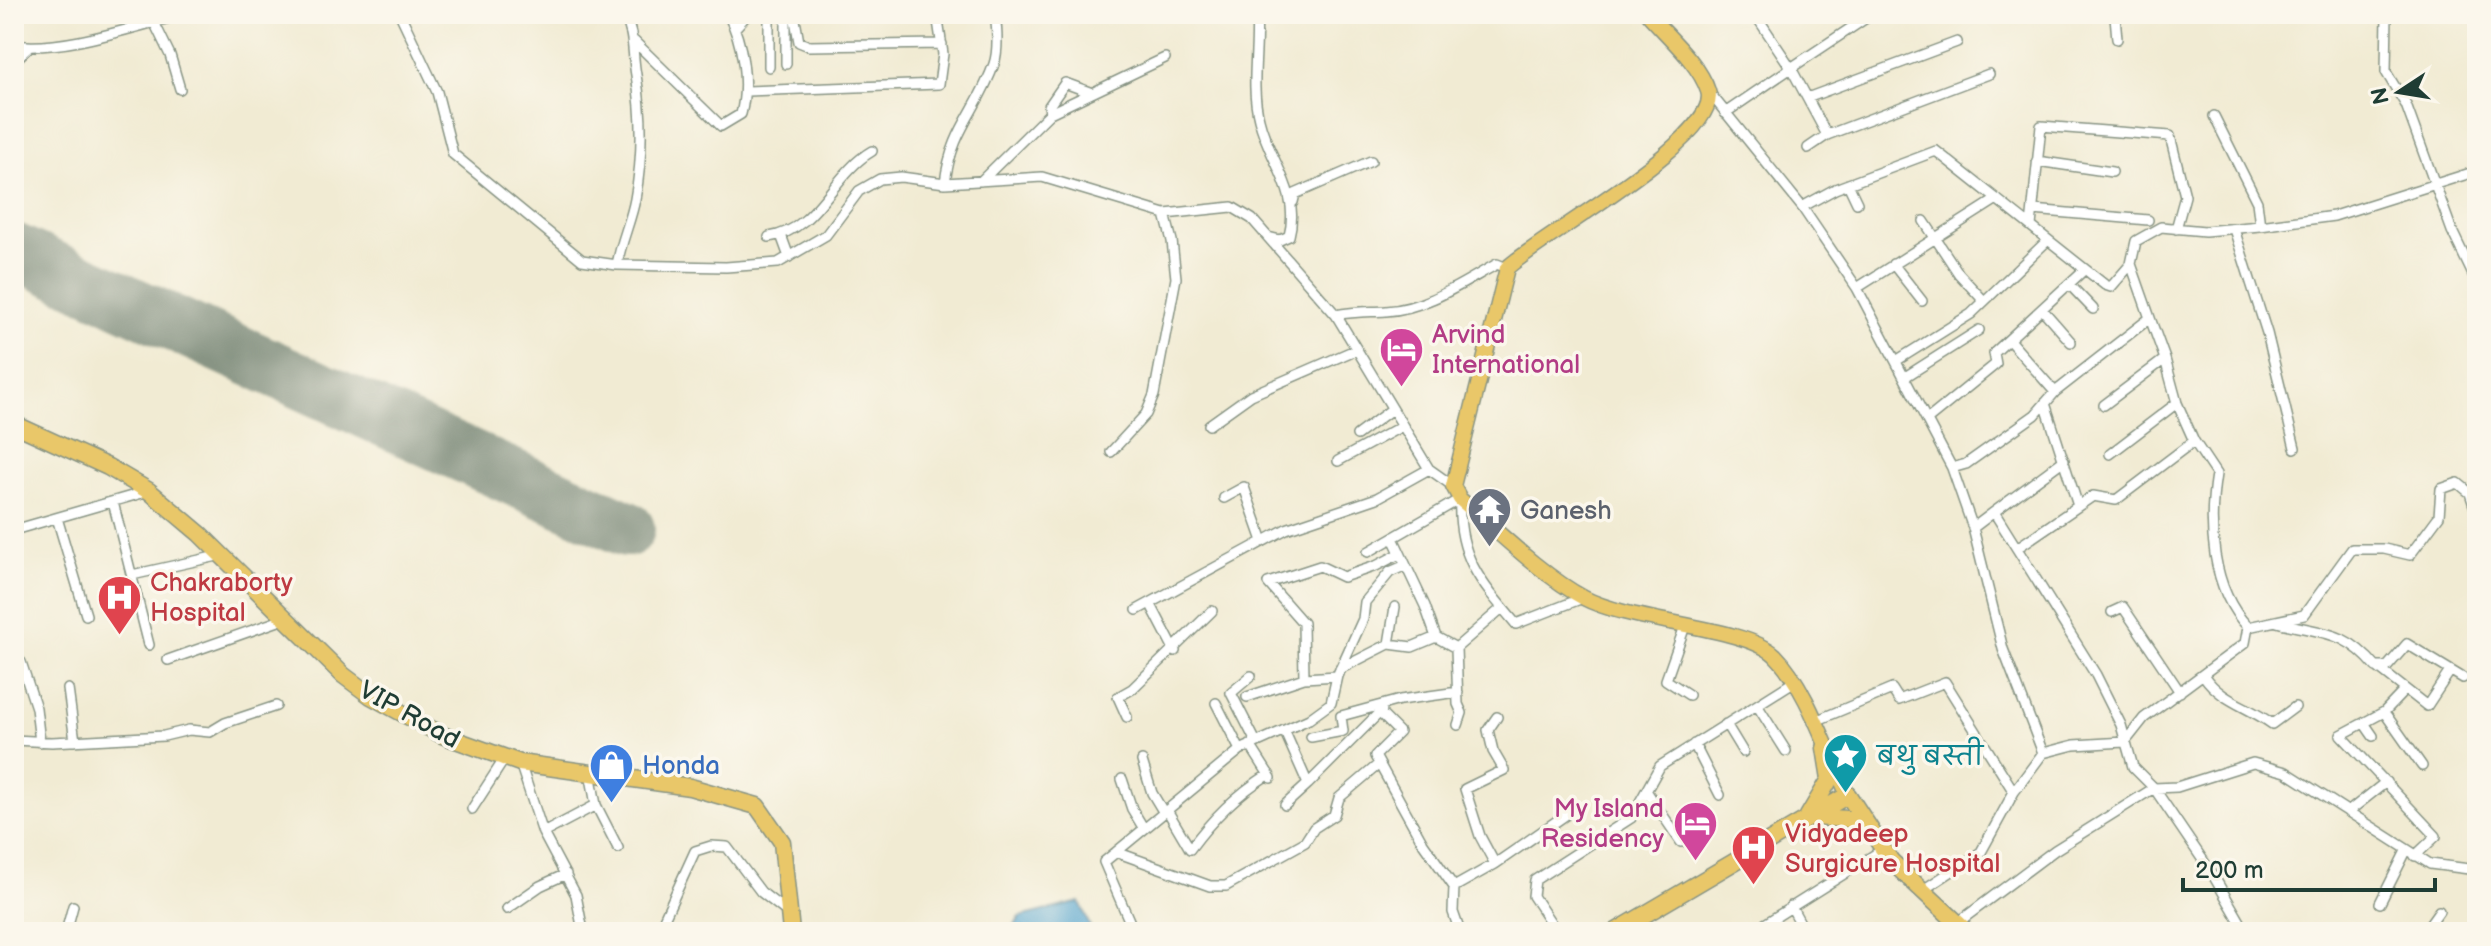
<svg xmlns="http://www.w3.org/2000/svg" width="2491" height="946" font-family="'Balsamiq Sans','Playpen Sans Deva',sans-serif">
<rect width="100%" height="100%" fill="#fbf7ec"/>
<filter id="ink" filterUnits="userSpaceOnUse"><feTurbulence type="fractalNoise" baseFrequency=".0125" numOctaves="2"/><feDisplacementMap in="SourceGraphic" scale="16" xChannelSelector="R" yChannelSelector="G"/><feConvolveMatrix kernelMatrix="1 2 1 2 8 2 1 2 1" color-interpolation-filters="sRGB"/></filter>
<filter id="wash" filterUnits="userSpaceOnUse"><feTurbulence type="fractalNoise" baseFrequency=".006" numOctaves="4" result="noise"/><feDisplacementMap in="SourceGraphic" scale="32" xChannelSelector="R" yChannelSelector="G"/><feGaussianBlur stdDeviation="1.8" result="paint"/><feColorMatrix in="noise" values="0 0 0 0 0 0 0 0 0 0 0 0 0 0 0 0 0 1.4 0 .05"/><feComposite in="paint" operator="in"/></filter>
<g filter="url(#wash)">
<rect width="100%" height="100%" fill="#f1ebd3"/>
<!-- water -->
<path fill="#54a4ce" stroke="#3a7081" stroke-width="2" d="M 1080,902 L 1092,932 L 1011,932 L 1020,917 Z"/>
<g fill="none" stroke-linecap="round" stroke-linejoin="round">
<!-- runway -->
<path stroke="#889484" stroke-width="56" d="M 14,251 L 627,529"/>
</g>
</g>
<g filter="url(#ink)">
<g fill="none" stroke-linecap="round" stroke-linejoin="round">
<defs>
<path id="street" d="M 400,14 L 437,92 L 453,154 L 582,260 L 617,265 L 726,267 L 778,263 L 826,235 L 859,191 L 880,179 L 901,177 L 945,183 L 1042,177 L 1165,214 L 1172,241 L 1176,278 L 1154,395 L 1146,414 L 1111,452
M 786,14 L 786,64
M 794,14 L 799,42 L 809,46 L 942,44
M 1256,14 C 1259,49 1250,84 1259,119 C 1269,162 1301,190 1289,236 L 1280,240 L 1268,237
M 1755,14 L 1791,68 L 1872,14
M 1965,14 L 1966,14
M 2387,14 L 2386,72 L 2406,105 L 2452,231 L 2477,283
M 154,22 L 170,55 L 180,89
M 735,28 L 748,14
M 2117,39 L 2115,16 L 2118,14
M 634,41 L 721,126 L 741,114 C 749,83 743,43 728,14
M 14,45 C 64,52 135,26 185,14
M 14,61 L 29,47
M 769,67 L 769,14
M 747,91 L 939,84 L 943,54 L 937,14
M 1709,92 L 1802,207 L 1835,189 L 1936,151 L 2105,285 L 2111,287 L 2131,264 L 2150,318
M 1807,98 L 1957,42
M 1050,113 L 1049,106 L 1065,83 L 1092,93
M 1725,113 L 1791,68 L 1827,135 L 1989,74
M 1808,148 L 1827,135
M 2037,161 L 2112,172
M 981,181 L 1050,113 L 1165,58
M 945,183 C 951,130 978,110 994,64 C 999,49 997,29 995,14
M 1848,184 L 1857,203
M 1293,202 L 1295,194 L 1371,161
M 1802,207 L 1857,288 L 1952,468 L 1973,528 L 2003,649 L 2043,753
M 2033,210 L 2148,220
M 1165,214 L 1232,207 L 1252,219 L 1336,315 L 1429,469 L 1453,486
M 1924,221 L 1959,274 L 1984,301
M 2031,226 L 2041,126 L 2170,136 L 2185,196 L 2176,229
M 2260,226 L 2334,216 L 2477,171
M 2234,229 L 2267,333 L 2295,448
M 781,235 L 789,257
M 769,237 C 818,230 832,174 872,151
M 1893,264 L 1922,301
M 2131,264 L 2136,241 L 2161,227 L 2205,231 L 2260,226 L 2257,202 L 2214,116
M 617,265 C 621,241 631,221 635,199 C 643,157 643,116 636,75 C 632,53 635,35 624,14
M 2069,284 L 2093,309
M 1857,288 L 1997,199
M 2042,309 L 2071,342
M 1336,315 C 1354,311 1369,312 1386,311 C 1426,309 1464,282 1497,264 L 1507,268
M 2009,340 L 2055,392 L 2150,318 L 2165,359
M 1896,361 L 1971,314 L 2048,240
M 1905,377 L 1979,330
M 2045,403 L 2078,506
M 2104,405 L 2165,359 L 2177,403 L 2194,441
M 1927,420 L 1996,364 L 1994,353 L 2085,269
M 1209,425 L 1251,395 L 1355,350
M 1357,435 L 1392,409
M 2110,454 L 2177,403
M 1338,461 L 1402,426
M 1952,468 L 1966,464 L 2035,415 L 2055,392
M 1224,498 L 1244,487 L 1263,541
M 1460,499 C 1457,556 1481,583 1516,624 L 1583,598
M 113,502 L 149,645
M 1994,512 L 2064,460
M 57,518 L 86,615
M 1973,528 L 1994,512 L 2096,675 L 2121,725 L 2133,767 L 2154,788 L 2213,875 L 2246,932
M 14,530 L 149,491
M 1393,538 L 1425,606 L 1436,637
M 2017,548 L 2093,496 L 2116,500 L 2194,441 L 2216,474 C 2208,524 2211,589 2248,627
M 1368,552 L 1460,499
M 132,575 L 222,555
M 1150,603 L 1175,651
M 1137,610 L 1286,529 L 1377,498 L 1429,469
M 2112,612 L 2123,607 L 2180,692
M 2277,622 C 2322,634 2344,629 2376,667 L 2387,667 L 2407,644 L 2463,678
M 1685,626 L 1666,680 L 1689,695
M 1389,644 L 1395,607
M 168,660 L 287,618
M 21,662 L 36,708 L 40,742
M 2377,667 L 2427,706 L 2450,671
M 1340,669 L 1389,644 L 1412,647 L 1436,637 L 1456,648
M 1251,676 L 1231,693 L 1256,742
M 2204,676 C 2221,701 2248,706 2272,724 L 2295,707
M 1304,678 L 1303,623 L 1268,583 L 1320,566 L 1343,577 L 1376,566 L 1399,554
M 68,689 L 75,741
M 1247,697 L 1304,678 L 1337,676
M 1216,703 L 1240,750
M 1757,705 L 1786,751
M 1379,712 L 1399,732 L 1375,756 L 1423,843 L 1454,887 L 1453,912 L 1460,932
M 2384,712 L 2405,690
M 1127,717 L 1118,697 L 1132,689 L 1212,611
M 1813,722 L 1892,689 L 1899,700 L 1945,682 L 2014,792
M 2364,723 L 2373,736
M 1726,724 L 1743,752
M 1458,725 L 1462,713 L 1458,704 L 1456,648 L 1502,608
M 1284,730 L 1308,784 L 1285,805
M 1311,737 L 1343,731 L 1341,716 L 1400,700 L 1458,692
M 14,740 L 52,742 L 164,736 L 189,730 L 210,732 L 225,723 L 276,706
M 1694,744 L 1720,795
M 1250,745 L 1271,778
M 1142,761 L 1152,793 L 1164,813
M 520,763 L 543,833 L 576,895 L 582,926
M 590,772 L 596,805 L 618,848
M 1122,779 L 1132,809 L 1144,829
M 1308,784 L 1382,710
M 1647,792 L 1681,842
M 472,809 L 505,758
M 1167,810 L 1190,849 C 1213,818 1236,795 1269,774
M 2348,812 L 2386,782
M 543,833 L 596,805
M 1116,852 L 1210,886 L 1226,886 L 1305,842 L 1314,828 L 1334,815 L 1339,798 L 1379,764
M 2415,856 L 2436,836 L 2341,735 L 2384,712 L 2422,766
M 1495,864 L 1577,807
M 1454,887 L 1495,864 L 1480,836 L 1465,789 L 1504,770 L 1493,751 L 1488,730 L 1497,717
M 1923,890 L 1981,852 L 2014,792 L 2043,753 L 2074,745 L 2125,742 L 2144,718 L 2245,643 L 2248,627 L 2304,615 L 2352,549 L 2384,549 L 2410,555 L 2439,516 L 2441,489 L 2458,483 L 2470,493 L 2477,514
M 2380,903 L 2406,851
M 1791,906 L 1805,932
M 507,909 L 540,886 L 566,874
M 1960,921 L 2055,850 L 2154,788 L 2177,787 L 2253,763 L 2286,772 L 2430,864 L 2477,870
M 66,932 L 73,906
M 658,932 L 695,851 L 711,846 L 727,847 L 761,892 L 788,913
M 1134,932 L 1104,862 L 1240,750 L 1309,719 L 1331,703 L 1337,676 L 1363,619 L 1365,602 L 1390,572 L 1404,566
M 1557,932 L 1533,896 L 1535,880 L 1631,818 L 1660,766 L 1795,681
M 1752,932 L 1882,850
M 2424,932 L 2439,911"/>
<path id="primary" d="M 1648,14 C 1667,36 1699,63 1708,91 C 1723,137 1538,238 1507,268 L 1453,486 L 1460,499 C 1496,530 1543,576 1584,598 C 1631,623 1744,626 1775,655 C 1807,687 1828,754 1848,795"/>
<path id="highway" d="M 14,424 L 108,467 L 149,491 L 200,534 L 343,675 L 371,696 L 442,735 L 520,763 L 690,787 L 757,806 L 782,842 L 791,932
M 1808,816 L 1830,779 L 1825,748
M 1810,817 L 1849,819 L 1867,832
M 1615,932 L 1848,795 L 1891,861 L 1967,932"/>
</defs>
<!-- street casing -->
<use href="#street" stroke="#889484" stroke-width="12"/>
<!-- primary casing -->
<use href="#primary" stroke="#889484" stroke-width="17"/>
<!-- highway casing -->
<use href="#highway" stroke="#889484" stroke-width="19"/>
<!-- street -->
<use href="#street" stroke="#fff" stroke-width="9"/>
<!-- primary -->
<use href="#primary" stroke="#e9c769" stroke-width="14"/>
<!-- highway -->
<use href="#highway" stroke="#e9c769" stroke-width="16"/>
</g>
</g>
<!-- icons -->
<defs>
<symbol id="hotel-pin" viewBox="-11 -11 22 30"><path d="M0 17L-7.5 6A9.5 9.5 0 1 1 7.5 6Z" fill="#d1479c" stroke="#fbf7ec"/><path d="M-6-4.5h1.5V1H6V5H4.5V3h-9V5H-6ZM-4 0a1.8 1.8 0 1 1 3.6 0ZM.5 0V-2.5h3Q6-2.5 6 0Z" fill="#fff"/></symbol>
<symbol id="temple-pin" viewBox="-11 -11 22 30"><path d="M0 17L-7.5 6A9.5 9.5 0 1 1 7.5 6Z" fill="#6b7280" stroke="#fbf7ec"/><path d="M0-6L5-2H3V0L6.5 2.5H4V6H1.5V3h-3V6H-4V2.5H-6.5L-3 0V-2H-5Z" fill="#fff"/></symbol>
<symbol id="hospital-pin" viewBox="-11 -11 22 30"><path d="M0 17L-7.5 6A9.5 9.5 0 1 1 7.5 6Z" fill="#e0444e" stroke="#fbf7ec"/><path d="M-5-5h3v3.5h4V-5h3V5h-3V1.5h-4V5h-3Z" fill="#fff"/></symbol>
<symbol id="sight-pin" viewBox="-11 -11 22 30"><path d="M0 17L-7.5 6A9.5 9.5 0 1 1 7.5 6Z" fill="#0f9aa8" stroke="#fbf7ec"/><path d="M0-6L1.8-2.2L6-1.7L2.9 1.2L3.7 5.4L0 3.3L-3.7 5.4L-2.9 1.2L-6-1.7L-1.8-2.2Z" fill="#fff"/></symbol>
<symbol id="shop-pin" viewBox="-11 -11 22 30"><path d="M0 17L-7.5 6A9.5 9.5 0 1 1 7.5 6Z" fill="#3f7fe0" stroke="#fbf7ec"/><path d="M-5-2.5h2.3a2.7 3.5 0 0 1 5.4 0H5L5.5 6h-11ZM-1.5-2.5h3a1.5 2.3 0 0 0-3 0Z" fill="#fff"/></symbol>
</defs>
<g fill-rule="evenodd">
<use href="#hotel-pin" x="1376" y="324" width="51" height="69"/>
<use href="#temple-pin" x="1464" y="484" width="51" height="69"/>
<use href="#hospital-pin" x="94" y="572" width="51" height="69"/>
<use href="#sight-pin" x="1820" y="730" width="51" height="69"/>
<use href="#shop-pin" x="586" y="740" width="51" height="69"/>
<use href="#hotel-pin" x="1670" y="798" width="51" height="69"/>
<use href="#hospital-pin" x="1728" y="822" width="51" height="69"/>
</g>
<g text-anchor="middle" stroke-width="7" stroke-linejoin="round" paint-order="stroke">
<!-- hotel labels -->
<g font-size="26" fill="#b23c85" stroke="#fbf7ec" text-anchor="start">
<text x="1432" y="343">Arvind<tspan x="1432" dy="30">International</tspan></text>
<text x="1664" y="817" text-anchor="end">My Island<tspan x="1664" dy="30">Residency</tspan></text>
</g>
<!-- worship labels -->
<g font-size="26" fill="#5b616d" stroke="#fbf7ec" text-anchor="start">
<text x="1520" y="519">Ganesh</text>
</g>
<!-- health labels -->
<g font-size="26" fill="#be3a42" stroke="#fbf7ec" text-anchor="start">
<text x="150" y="591">Chakraborty<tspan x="150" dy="30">Hospital</tspan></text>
<text x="1785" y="842">Vidyadeep<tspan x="1785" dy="30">Surgicure Hospital</tspan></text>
</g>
<!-- street labels -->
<g font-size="26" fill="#1f3d34" stroke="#fbf7ec">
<text transform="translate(410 714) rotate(29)" y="9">VIP Road</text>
</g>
<!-- culture labels -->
<g font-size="26" fill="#0d838f" stroke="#fbf7ec" text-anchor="start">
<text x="1877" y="765">बथु बस्ती</text>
</g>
<!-- shop labels -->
<g font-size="26" fill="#366cbe" stroke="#fbf7ec" text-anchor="start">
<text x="642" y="774">Honda</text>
</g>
</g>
<!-- margin -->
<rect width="2491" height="946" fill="none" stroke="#fbf7ec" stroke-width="48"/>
<!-- north arrow -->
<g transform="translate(2399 92) rotate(258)" stroke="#fbf7ec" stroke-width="6" paint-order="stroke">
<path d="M0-6L14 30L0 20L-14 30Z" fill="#1f3d34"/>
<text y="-12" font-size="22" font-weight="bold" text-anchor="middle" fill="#1f3d34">N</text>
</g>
<!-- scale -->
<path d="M2183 878v12h252v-12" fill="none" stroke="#1f3d34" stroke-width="4"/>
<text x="2195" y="878" font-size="24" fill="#1f3d34" stroke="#fbf7ec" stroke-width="6" paint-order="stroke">200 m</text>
</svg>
